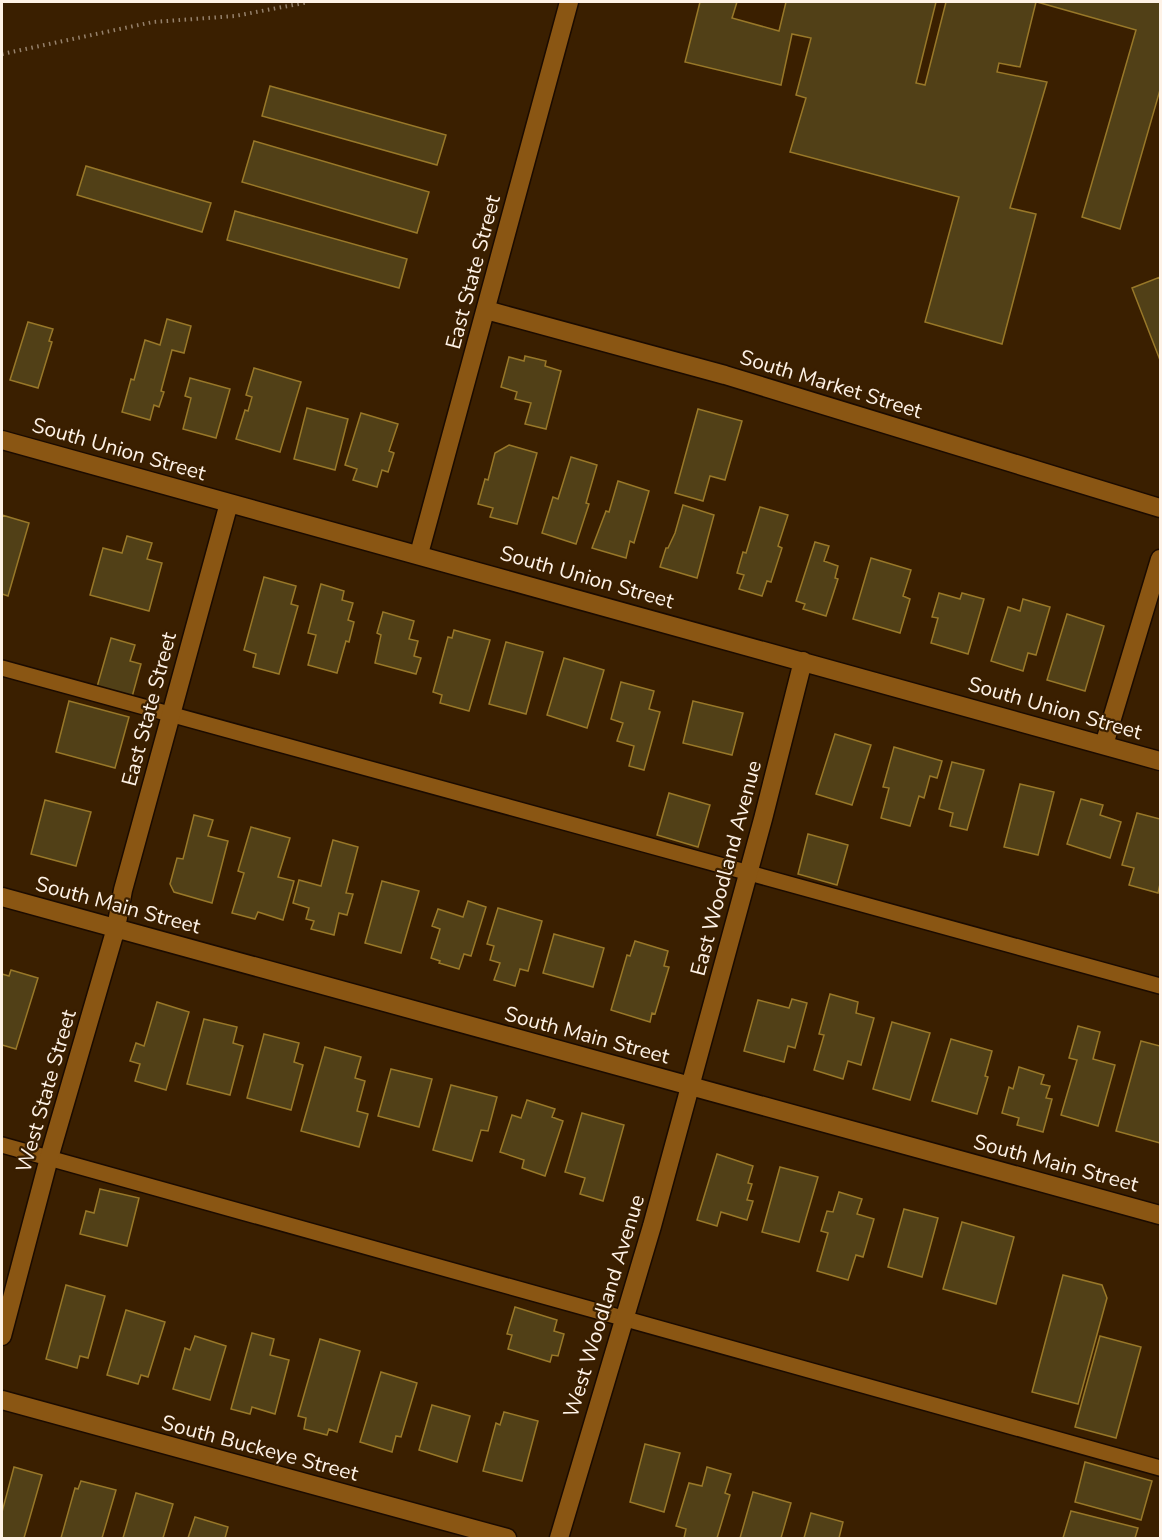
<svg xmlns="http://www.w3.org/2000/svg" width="1162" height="1540" font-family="'Nunito Sans',sans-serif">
<rect width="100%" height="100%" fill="#3a1f00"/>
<!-- building -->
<path fill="#514017" stroke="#987829" stroke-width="1.5" d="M 700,2 L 737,2 L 732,18 L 779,31 L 786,2 L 784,2 L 936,2 L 916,83 L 925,85 L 946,2 L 1036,2 L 1020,67 L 999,63 L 997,72 L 1047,82 L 1010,208 L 1036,214 L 1002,344 L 925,322 L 959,197 L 790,152 L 806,98 L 796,95 L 811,38 L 792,34 L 781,85 L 685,62 Z
M 1037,2 L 1160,2 L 1160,90 L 1120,229 L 1082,217 L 1136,30 Z
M 270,86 L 446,135 L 437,165 L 262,116 Z
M 254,141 L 429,192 L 417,233 L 242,182 Z
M 86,166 L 211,203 L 202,232 L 77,195 Z
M 235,211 L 407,259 L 399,288 L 227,240 Z
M 1160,277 L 1160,360 L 1132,288 Z
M 167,319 L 191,326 L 184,353 L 172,350 L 161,391 L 164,392 L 159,407 L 154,405 L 150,420 L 122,412 L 131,379 L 134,380 L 145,340 L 160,345 Z
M 28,322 L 53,329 L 49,341 L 52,342 L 38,388 L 10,380 Z
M 525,356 L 546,361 L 545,366 L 561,371 L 546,429 L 525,424 L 531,403 L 515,399 L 517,392 L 501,387 L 509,357 L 524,361 Z
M 254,368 L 301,382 L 280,452 L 236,439 L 245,410 L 248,411 L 252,397 L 246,395 Z
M 190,378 L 230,389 L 216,438 L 183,429 L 191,398 L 185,396 Z
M 307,408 L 348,419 L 335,470 L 294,459 Z
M 698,409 L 742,421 L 725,480 L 710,476 L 703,501 L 675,493 Z
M 361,413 L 398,424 L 389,451 L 394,453 L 388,472 L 382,470 L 377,487 L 353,480 L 357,469 L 345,465 Z
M 509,445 L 537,453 L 517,524 L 490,517 L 493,508 L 478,504 L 485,479 L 488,480 L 495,453 Z
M 571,457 L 597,465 L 586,503 L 589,504 L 576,544 L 542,533 L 553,497 L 558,499 Z
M 618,481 L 649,491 L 634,543 L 630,541 L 626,558 L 592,548 L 606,511 L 609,512 Z
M 683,505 L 714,515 L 697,578 L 660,567 L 666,548 L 668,548 L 675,533 Z
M 760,507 L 788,515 L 778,546 L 782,548 L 771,582 L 767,581 L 762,596 L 739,589 L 744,575 L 737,573 L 743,552 L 746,553 Z
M 2,515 L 29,523 L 8,596 L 2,594 Z
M 127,536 L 152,543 L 147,559 L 162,563 L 149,611 L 90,595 L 103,548 L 122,553 Z
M 815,542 L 829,546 L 824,561 L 838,566 L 835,578 L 838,579 L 826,616 L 803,609 L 805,604 L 796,601 Z
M 871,558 L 911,570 L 903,596 L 910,599 L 900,633 L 853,619 Z
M 264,577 L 296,586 L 291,604 L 298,606 L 279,674 L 253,667 L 256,654 L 244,650 Z
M 321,584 L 344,591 L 342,600 L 353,603 L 348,620 L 354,622 L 349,642 L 346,641 L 337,673 L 308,665 L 316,635 L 308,633 Z
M 939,593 L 960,599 L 962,593 L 984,599 L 968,654 L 931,643 L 938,618 L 932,617 Z
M 1023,599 L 1050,607 L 1036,655 L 1028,653 L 1023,671 L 991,661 L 1008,607 L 1020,611 Z
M 383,612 L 414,621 L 409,639 L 418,641 L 414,656 L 421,658 L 416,674 L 375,663 L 381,635 L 377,633 Z
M 1067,614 L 1104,626 L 1085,691 L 1047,680 Z
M 454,630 L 490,640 L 469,711 L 440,703 L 442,695 L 433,692 L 448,637 L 452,638 Z
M 111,638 L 135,645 L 130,661 L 141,664 L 132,697 L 97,687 Z
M 506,642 L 543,652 L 526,714 L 489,704 Z
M 564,658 L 604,670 L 587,728 L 547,715 Z
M 621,682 L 654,691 L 649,709 L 660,712 L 644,770 L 629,766 L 634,746 L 617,741 L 623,723 L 611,719 Z
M 69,701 L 129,717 L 115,768 L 56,752 Z
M 693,701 L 743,713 L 732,755 L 683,743 Z
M 835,734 L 871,745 L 852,805 L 816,794 Z
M 894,747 L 942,761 L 937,778 L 930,776 L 924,798 L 919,796 L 910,826 L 881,818 L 889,788 L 883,787 Z
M 952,762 L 984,770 L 967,830 L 950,826 L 953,813 L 939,809 Z
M 1020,784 L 1054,792 L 1038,855 L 1004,847 Z
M 669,793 L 710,805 L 698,847 L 657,835 Z
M 1081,799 L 1103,805 L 1100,815 L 1121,822 L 1110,858 L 1067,844 Z
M 45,800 L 91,812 L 76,866 L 31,854 Z
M 1137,813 L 1160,819 L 1160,884 L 1158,893 L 1129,885 L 1134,868 L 1122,865 Z
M 194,815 L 213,820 L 208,836 L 228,841 L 212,903 L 174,892 L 170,884 L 177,858 L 183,859 Z
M 251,827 L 290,838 L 278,877 L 294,881 L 283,920 L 258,912 L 255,919 L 232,913 L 244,873 L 238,871 Z
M 808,834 L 848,845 L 837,885 L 798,874 Z
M 333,840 L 358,847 L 346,893 L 353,894 L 347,915 L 339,913 L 334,935 L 311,929 L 314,921 L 306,919 L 309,908 L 293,903 L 299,880 L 321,886 Z
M 382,881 L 419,891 L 401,953 L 365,943 Z
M 468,901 L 486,907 L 471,956 L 464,954 L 459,969 L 439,963 L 440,961 L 431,958 L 440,929 L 432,926 L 438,909 L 463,917 Z
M 498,908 L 542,921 L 528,971 L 520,969 L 515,986 L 494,980 L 500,963 L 490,960 L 494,946 L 487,944 Z
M 554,934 L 604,948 L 593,987 L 543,973 Z
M 635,941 L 668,951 L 664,966 L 669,967 L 655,1014 L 652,1013 L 650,1022 L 611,1010 L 627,955 L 630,956 Z
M 11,970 L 38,978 L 16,1049 L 2,1045 L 2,974 L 9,976 Z
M 830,994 L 858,1002 L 856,1013 L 874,1018 L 861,1065 L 848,1061 L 843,1079 L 814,1070 L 824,1035 L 819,1034 Z
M 792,999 L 807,1003 L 795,1048 L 788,1046 L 784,1062 L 744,1051 L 758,1000 L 789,1008 Z
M 157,1002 L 189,1012 L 166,1090 L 135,1081 L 140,1064 L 130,1061 L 136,1043 L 144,1046 Z
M 204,1019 L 237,1027 L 233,1043 L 243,1046 L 230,1095 L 187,1084 Z
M 892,1022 L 930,1033 L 910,1100 L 873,1089 Z
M 1078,1026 L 1100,1032 L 1093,1059 L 1115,1065 L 1098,1126 L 1061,1115 L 1077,1060 L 1069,1058 Z
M 264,1034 L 299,1043 L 294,1062 L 303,1065 L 291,1110 L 247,1098 Z
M 951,1039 L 992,1051 L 985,1076 L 988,1077 L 977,1114 L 932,1101 Z
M 1141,1041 L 1160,1046 L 1160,1143 L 1116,1131 Z
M 325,1047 L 361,1057 L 355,1078 L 365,1081 L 357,1111 L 368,1114 L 359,1147 L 301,1131 Z
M 1019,1067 L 1044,1075 L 1041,1084 L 1050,1086 L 1046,1098 L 1052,1099 L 1043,1132 L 1017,1125 L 1019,1118 L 1002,1113 L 1009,1087 L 1013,1089 Z
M 391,1069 L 432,1079 L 419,1127 L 378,1116 Z
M 451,1085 L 497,1097 L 488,1131 L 481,1130 L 472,1161 L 433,1150 Z
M 527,1100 L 555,1109 L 552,1117 L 563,1121 L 545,1176 L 522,1168 L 524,1160 L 500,1152 L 512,1115 L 521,1118 Z
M 582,1113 L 624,1125 L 603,1201 L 580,1194 L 585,1178 L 565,1172 Z
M 717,1154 L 753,1166 L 748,1183 L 752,1184 L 747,1200 L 753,1201 L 747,1220 L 721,1212 L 717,1226 L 697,1220 Z
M 780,1167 L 818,1177 L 799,1242 L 762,1232 Z
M 100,1189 L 139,1198 L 127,1246 L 80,1234 L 86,1211 L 94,1213 Z
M 839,1192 L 862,1199 L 857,1214 L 874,1219 L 863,1257 L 856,1255 L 848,1280 L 817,1271 L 828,1233 L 821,1231 L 827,1211 L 833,1212 Z
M 904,1209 L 938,1218 L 922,1277 L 888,1267 Z
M 962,1222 L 1014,1237 L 996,1304 L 943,1289 Z
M 1063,1275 L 1102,1285 L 1107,1298 L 1078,1404 L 1032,1392 Z
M 66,1285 L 105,1296 L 88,1358 L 80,1356 L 77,1368 L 46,1359 Z
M 515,1307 L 557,1320 L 554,1331 L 564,1334 L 558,1356 L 552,1355 L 550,1362 L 508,1349 L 512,1335 L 507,1334 Z
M 126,1310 L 165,1322 L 148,1377 L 141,1375 L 138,1384 L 107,1375 Z
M 252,1333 L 274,1339 L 270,1355 L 289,1360 L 275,1414 L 252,1407 L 250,1414 L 231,1409 Z
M 195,1336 L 226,1346 L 210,1400 L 173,1389 L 185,1348 L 190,1350 Z
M 1100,1336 L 1141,1347 L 1116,1438 L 1075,1427 Z
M 320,1339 L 360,1351 L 337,1432 L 329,1429 L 327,1435 L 304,1429 L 306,1418 L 298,1416 Z
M 381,1372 L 417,1383 L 401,1437 L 396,1436 L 392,1452 L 360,1442 Z
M 432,1405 L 470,1416 L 457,1462 L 419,1450 Z
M 504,1412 L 538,1421 L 522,1481 L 483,1471 L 496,1423 L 500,1425 Z
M 645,1444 L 680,1453 L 664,1512 L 630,1502 Z
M 1085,1462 L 1152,1481 L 1141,1520 L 1075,1502 Z
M 14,1467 L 42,1475 L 24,1538 L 2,1538 L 2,1512 Z
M 707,1467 L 731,1474 L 725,1493 L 730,1495 L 717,1538 L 684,1538 L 686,1529 L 676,1526 L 689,1483 L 702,1486 Z
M 81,1481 L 116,1490 L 102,1538 L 61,1538 L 75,1488 L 78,1489 Z
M 753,1492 L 791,1503 L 781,1538 L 740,1538 Z
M 136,1493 L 173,1504 L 163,1538 L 123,1538 Z
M 1071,1511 L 1138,1528 L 1135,1538 L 1063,1538 Z
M 811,1513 L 843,1522 L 839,1538 L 804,1538 Z
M 195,1517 L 228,1527 L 225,1538 L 188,1538 Z"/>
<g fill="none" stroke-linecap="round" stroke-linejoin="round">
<defs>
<path id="service" d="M 2,668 C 388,772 774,881 1160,986
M 2,1145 L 1160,1468"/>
<path id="minor" d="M 486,310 L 725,375 L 1160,508
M 2,440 L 1160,761
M 419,554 L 569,2
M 1104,745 L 1160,559
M 2,897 L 1160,1215
M 2,1336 L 49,1158 L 116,928 L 123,890 L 229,503
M 2,1400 L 507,1538
M 559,1538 L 652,1226 L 763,819 L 803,661"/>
</defs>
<!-- service casing -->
<use href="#service" stroke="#1b0b00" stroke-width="18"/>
<!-- minor casing -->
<use href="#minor" stroke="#1b0b00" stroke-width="21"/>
<!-- path -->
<path stroke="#95816b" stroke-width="4" stroke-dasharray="1.5 4.5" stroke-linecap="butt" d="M 2,54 L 153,22 L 235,16 L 309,2"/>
<!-- service -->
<use href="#service" stroke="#8a5613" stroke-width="15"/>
<!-- minor -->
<use href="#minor" stroke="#8a5613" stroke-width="18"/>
</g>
<g text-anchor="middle" stroke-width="4.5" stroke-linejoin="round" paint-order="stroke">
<!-- street labels -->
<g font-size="21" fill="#fef2e6" stroke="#3a1f00">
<text transform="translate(473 272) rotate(-75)" y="7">East State Street</text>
<text transform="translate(831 384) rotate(17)" y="7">South Market Street</text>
<text transform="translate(119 449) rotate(16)" y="7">South Union Street</text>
<text transform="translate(587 577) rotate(16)" y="7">South Union Street</text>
<text transform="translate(1055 708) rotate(16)" y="7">South Union Street</text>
<text transform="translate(149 709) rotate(-75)" y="7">East State Street</text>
<text transform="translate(726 868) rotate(-75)" y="7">East Woodland Avenue</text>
<text transform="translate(118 905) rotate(15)" y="7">South Main Street</text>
<text transform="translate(587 1035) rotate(15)" y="7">South Main Street</text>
<text transform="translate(46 1091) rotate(-74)" y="7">West State Street</text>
<text transform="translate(1056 1163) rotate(15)" y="7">South Main Street</text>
<text transform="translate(604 1306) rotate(-73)" y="7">West Woodland Avenue</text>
<text transform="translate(260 1448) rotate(15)" y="7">South Buckeye Street</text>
</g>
</g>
<!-- border -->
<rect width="1162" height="1540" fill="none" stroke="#fef2e6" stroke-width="6"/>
</svg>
